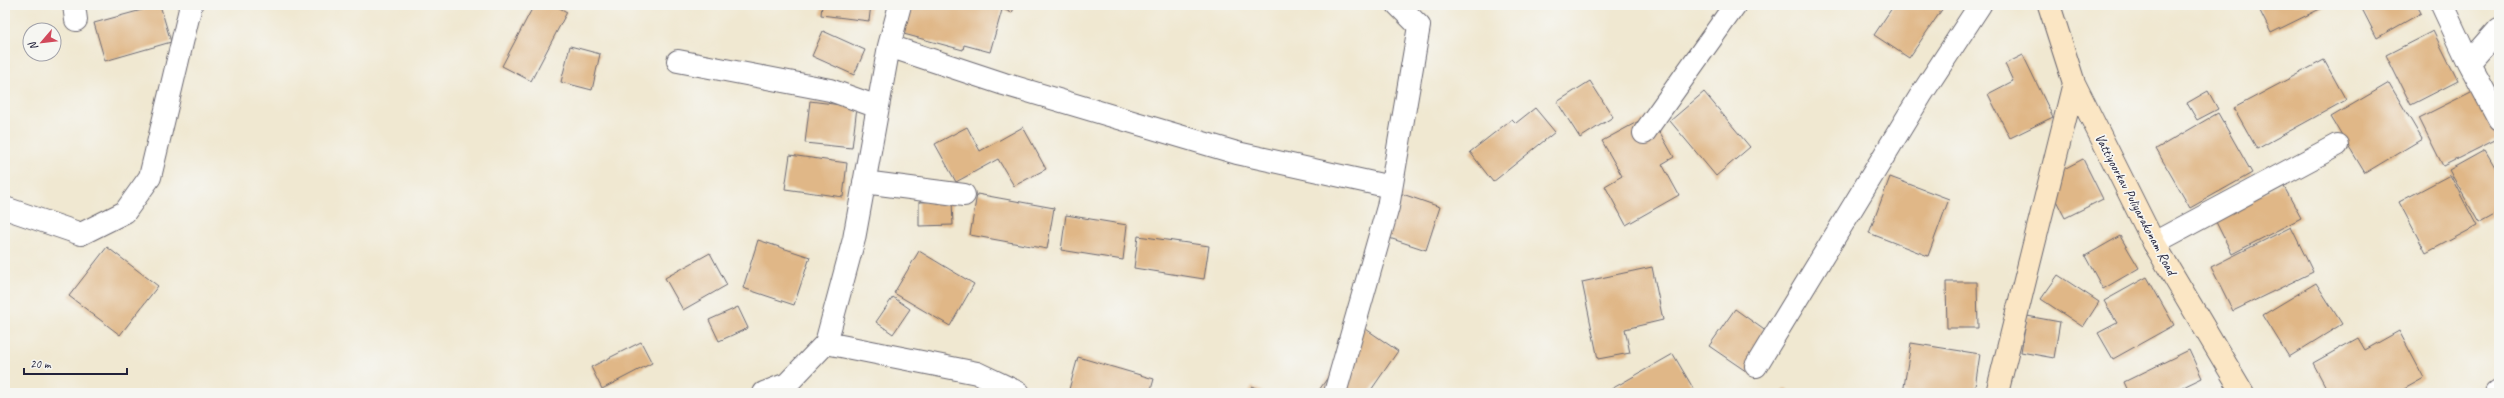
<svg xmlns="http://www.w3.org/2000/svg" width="2504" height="398" font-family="Caveat,sans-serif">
<rect width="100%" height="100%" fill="#f6f6f2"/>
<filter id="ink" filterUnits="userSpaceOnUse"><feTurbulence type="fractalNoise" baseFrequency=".025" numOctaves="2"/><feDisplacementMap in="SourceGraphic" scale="8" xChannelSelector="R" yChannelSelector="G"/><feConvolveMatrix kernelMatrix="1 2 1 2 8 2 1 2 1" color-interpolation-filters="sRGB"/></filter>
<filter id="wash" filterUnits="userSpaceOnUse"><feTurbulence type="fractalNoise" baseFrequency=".012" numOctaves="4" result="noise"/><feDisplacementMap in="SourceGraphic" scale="16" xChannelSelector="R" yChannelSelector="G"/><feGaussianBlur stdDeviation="0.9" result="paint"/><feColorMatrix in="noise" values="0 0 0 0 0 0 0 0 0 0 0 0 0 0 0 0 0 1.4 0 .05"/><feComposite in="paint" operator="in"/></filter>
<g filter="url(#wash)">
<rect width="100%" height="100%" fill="#f0e8d1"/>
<g id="blocks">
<!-- building -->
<path fill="#e0b787" d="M 160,5 L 171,42 L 105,61 L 94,23 Z
M 534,5 L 554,5 L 567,12 L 531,81 L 502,66 Z
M 822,5 L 871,5 L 869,21 L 821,15 Z
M 907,5 L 983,5 L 1002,10 L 990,52 L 964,45 L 963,50 L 900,33 Z
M 993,5 L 1015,5 L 1012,13 Z
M 1894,5 L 1938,5 L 1943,8 L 1909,58 L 1874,35 Z
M 2257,5 L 2328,5 L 2271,33 Z
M 2360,5 L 2417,5 L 2421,13 L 2377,38 Z
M 823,31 L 865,50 L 854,75 L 812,56 Z
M 2433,31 L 2458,81 L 2411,105 L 2386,55 Z
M 570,46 L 600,54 L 592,90 L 561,82 Z
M 2023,55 L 2053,117 L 2010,138 L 1988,94 L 2013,81 L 2005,64 Z
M 2324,60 L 2346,100 L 2257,149 L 2234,108 Z
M 1590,81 L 1613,117 L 1580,138 L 1557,102 Z
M 2389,83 L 2422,139 L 2365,173 L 2331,117 Z
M 2481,87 L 2499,123 L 2499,138 L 2443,166 L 2419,118 Z
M 2208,91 L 2218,109 L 2197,120 L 2187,103 Z
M 1704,92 L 1750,147 L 1716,176 L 1670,121 Z
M 810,101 L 857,107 L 852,148 L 805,143 Z
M 1535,108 L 1555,132 L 1493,182 L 1470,152 L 1512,119 L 1516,123 Z
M 2218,113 L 2252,173 L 2190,208 L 2156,149 Z
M 1650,115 L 1674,157 L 1662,164 L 1679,195 L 1626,225 L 1605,186 L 1622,176 L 1602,141 Z
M 967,127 L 980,151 L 1023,127 L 1046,169 L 1014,186 L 998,159 L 956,182 L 935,144 Z
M 2485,150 L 2499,174 L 2499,212 L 2479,223 L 2449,170 Z
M 790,155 L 847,163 L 843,197 L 785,189 Z
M 2083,159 L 2103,199 L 2065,218 L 2045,179 Z
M 2450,175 L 2477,226 L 2426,253 L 2399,202 Z
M 1890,177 L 1949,199 L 1928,256 L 1869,233 Z
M 2282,183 L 2301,218 L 2232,254 L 2214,218 Z
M 1391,190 L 1440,207 L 1426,250 L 1377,234 Z
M 977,194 L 1054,208 L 1047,249 L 970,235 Z
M 952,201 L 953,225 L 919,226 L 919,202 Z
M 1066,215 L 1127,225 L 1123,260 L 1061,250 Z
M 2291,227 L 2313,272 L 2233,311 L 2211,267 Z
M 1138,236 L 1209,246 L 1204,279 L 1134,268 Z
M 2120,236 L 2139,268 L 2103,289 L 2085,256 Z
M 758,240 L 810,257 L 794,305 L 743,288 Z
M 107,247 L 158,286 L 120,335 L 69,296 Z
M 919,251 L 974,284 L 950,326 L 894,293 Z
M 710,253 L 727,285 L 683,310 L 665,278 Z
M 1652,267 L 1663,320 L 1625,329 L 1630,353 L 1598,359 L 1582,282 Z
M 2058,275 L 2099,302 L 2083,327 L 2041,299 Z
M 2147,277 L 2174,325 L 2113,359 L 2098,333 L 2117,323 L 2104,301 Z
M 1946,282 L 1977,282 L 1978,328 L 1947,328 Z
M 2316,283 L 2342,324 L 2289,357 L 2263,315 Z
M 893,297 L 910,309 L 893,334 L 876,322 Z
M 738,307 L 748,328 L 719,341 L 709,320 Z
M 1735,309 L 1781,342 L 1756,378 L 1709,346 Z
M 2027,316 L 2060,322 L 2054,358 L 2021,352 Z
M 1363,327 L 1398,351 L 1369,393 L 1317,393 Z
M 2399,331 L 2424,378 L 2397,393 L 2329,393 L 2313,363 L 2358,338 L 2365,350 Z
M 641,342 L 652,363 L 602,389 L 591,367 Z
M 1911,343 L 1980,354 L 1974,393 L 1903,393 Z
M 2189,350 L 2202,378 L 2171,393 L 2129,393 L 2124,382 Z
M 1673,354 L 1696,393 L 1609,393 L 1608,391 Z
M 1078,357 L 1154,379 L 1150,393 L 1068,393 Z
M 1252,386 L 1264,393 L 1248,393 Z
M 1787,388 L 1791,393 L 1781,393 Z"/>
</g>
</g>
<g filter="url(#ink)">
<use href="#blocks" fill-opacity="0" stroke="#6a6770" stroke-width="1"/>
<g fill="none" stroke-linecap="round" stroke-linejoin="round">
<defs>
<path id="minor" d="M 74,5 L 76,20
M 2442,5 L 2469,63 L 2499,119
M 889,46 L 1004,84 L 1237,153 L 1391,187
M 678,61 L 830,90 L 878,107
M 2469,63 L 2499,29
M 1644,133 L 1735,5
M 864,182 L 964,195
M 5,208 L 81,234 L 125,212 L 150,177 L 191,5
M 2154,243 L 2337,145
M 826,343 L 977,373 L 1019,393
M 1756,366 L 1921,95 L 1980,5
M 764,393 L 787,384 L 826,343 L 854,239 L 889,46 L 900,5
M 1335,393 L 1388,207 L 1419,26 L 1398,5
M 2496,393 L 2499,391"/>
<path id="secondary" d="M 2049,5 L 2074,83 L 2154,243 L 2243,393
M 1997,393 L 2074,83"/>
</defs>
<!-- minor casing -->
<use href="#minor" stroke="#6a6770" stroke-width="24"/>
<!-- secondary casing -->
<use href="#secondary" stroke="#6a6770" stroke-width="24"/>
<!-- minor -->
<use href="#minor" stroke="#fff" stroke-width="22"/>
<!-- secondary -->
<use href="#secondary" stroke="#fbe6c4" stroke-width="22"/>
</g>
</g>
<g text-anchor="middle" stroke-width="3.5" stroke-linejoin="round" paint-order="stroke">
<!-- street labels -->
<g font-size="14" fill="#22223b" stroke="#f6f6f2">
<text transform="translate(2136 204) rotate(62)" y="5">Vattiyoorkav Puliyarakonam Road</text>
</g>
</g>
<!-- margin -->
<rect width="2504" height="398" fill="none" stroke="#f6f6f2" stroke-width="20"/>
<!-- north arrow -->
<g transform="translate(42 42) rotate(242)"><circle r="19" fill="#f6f6f2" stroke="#a1a1a9"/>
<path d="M0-3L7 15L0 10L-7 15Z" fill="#d1495b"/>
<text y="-6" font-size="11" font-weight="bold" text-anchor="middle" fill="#22223b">N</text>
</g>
<!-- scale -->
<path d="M24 368v6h103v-6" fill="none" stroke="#22223b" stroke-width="2"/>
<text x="30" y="368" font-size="12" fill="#22223b" stroke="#f6f6f2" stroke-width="3" paint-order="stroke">20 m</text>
</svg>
